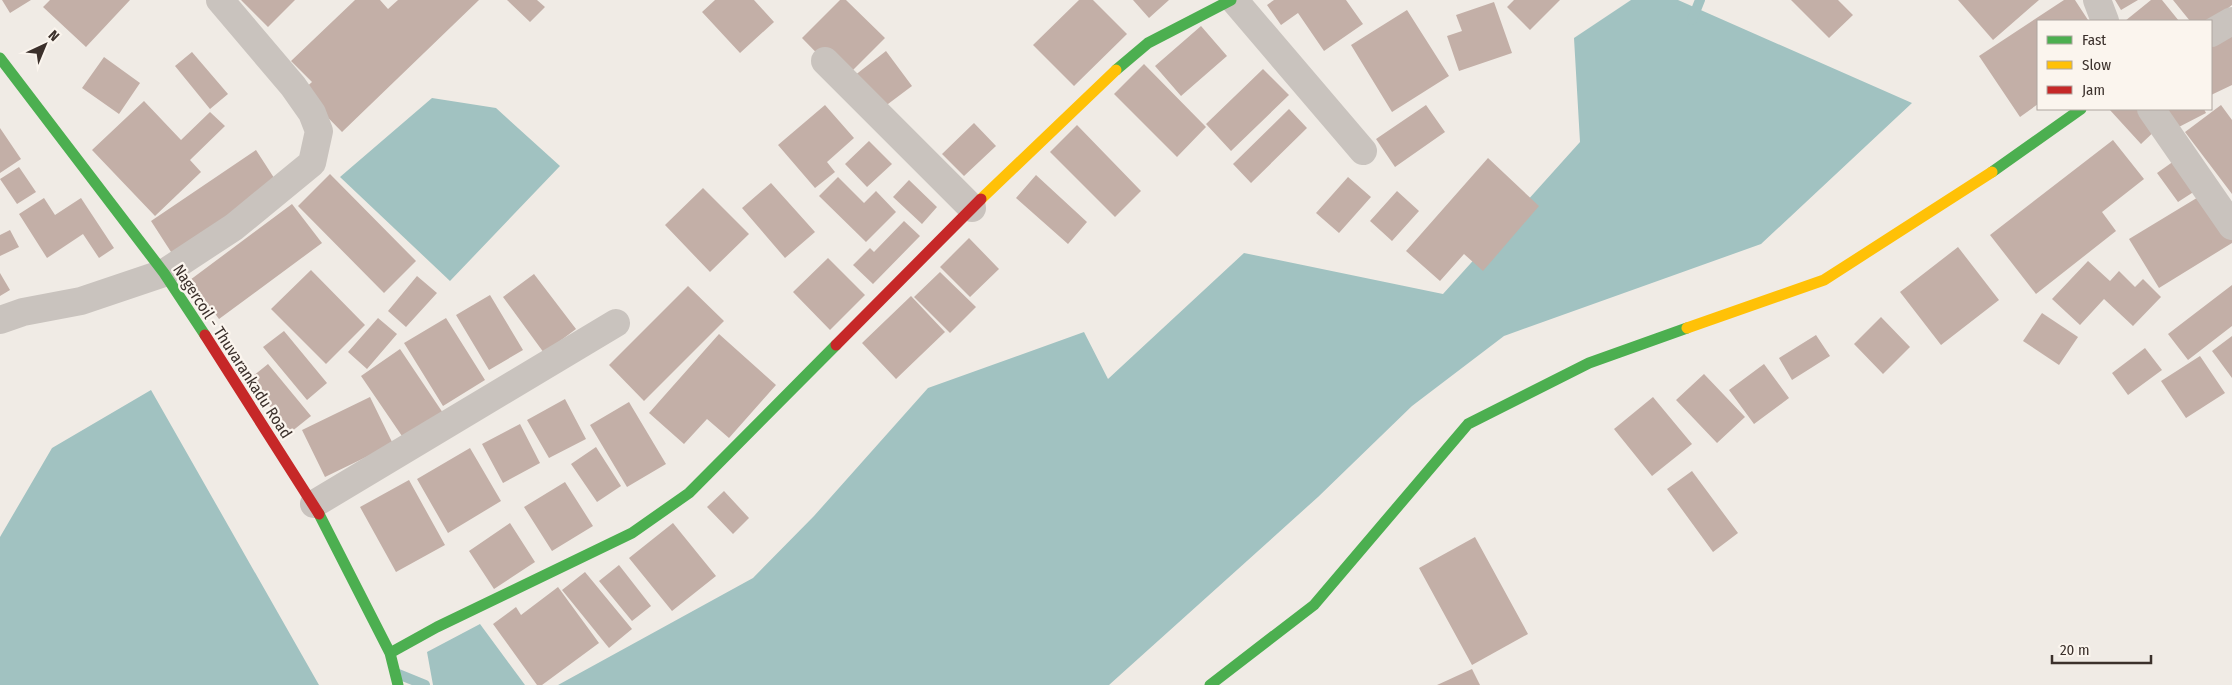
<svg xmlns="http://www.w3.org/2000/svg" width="2232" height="685" font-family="'Fira Sans Condensed',sans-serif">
<rect width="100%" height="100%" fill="#f0ebe5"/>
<!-- water -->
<path fill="#a1c2c1" d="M 1631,0 L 1678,0 L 1912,103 L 1761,244 L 1504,336 L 1412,406 L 1318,497 L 1109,685 L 558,685 L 753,578 L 814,516 L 928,388 L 1084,332 L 1108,379 L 1244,253 L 1443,294 L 1580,142 L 1574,38 Z
M 432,98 L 496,108 L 560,166 L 450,281 L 340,177 Z
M 151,390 L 319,685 L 0,685 L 0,537 L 52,448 Z
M 480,624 L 525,685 L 433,685 L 427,652 Z"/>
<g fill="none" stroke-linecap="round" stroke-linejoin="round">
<!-- stream -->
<path stroke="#a1c2c1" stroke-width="10" d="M 1692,20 L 1700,0
M 398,674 L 425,685"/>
</g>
<!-- building -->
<path fill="#c3afa7" d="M 2,0 L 31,0 L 10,13 Z
M 50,0 L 130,0 L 86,47 L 43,7 Z
M 241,0 L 295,0 L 268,27 Z
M 355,0 L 380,0 L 388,9 L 398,0 L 479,0 L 342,132 L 302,91 L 312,82 L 291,61 Z
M 507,0 L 537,0 L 545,7 L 530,22 Z
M 715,0 L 754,0 L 774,22 L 740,53 L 702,12 Z
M 840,0 L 846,0 L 885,38 L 843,80 L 802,38 Z
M 1079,0 L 1093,0 L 1127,34 L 1074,86 L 1033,45 Z
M 1133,0 L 1169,0 L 1149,18 Z
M 1274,0 L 1346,0 L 1363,24 L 1324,51 L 1298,13 L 1281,25 L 1267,5 Z
M 1514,0 L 1560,0 L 1530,30 L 1507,7 Z
M 1791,0 L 1838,0 L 1853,15 L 1829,38 Z
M 1958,0 L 2039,0 L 1993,40 Z
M 2064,0 L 2075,0 L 2088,20 L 2038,21 L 2038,104 L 2020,117 L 1979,56 Z
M 2115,0 L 2138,0 L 2121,10 Z
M 2151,0 L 2162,0 L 2179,21 L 2125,21 Z
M 2173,0 L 2232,0 L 2232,5 L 2211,22 L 2190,21 Z
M 1494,2 L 1512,53 L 1459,71 L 1447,36 L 1462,31 L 1456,15 Z
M 1407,10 L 1449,76 L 1392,112 L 1351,45 Z
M 1201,26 L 1227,56 L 1181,96 L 1155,66 Z
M 2232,35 L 2232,85 L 2211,95 L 2211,45 Z
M 886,51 L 912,86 L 880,110 L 854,76 Z
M 192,52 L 228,94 L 210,109 L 175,66 Z
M 104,57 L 140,83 L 119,114 L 82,88 Z
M 1144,64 L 1206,127 L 1177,157 L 1114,94 Z
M 1263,69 L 1289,95 L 1231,151 L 1206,124 Z
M 144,101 L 181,140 L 210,112 L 225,126 L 190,160 L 201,172 L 155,216 L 92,150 Z
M 825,105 L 854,138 L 827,162 L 835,172 L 815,188 L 778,145 Z
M 1426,105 L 1445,132 L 1395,167 L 1376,139 Z
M 2221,105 L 2232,120 L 2232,194 L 2185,132 Z
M 1289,109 L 1307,128 L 1251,183 L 1233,164 Z
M 2109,109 L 2145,109 L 2159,127 L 2141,144 Z
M 2162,109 L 2204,109 L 2206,113 L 2173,130 Z
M 974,123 L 996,146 L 964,176 L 942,154 Z
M 1077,125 L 1141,191 L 1115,217 L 1050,152 Z
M 0,128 L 21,159 L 0,173 Z
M 2113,140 L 2144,179 L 2102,212 L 2116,231 L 2036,294 L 1990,235 Z
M 869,141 L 892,164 L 867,187 L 845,164 Z
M 256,150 L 278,184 L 173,255 L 151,221 Z
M 1488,158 L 1539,206 L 1483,271 L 1464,254 L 1440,281 L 1406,251 Z
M 2174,161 L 2195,191 L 2178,202 L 2157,173 Z
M 19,167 L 36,192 L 17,204 L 0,179 Z
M 330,174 L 416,261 L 384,293 L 298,206 Z
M 1036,175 L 1087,222 L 1068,244 L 1016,198 Z
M 838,177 L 864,203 L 876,191 L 896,212 L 866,242 L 819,196 Z
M 1348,177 L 1371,197 L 1339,233 L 1316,213 Z
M 909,180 L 937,207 L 922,224 L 893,197 Z
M 771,183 L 815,232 L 785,258 L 742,208 Z
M 703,188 L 749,234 L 710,272 L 665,225 Z
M 1397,191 L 1419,211 L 1392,241 L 1370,221 Z
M 2205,193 L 2232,238 L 2232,243 L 2159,288 L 2129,239 Z
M 44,198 L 55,215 L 81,198 L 114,248 L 99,258 L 83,234 L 47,258 L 19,214 Z
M 292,204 L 322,243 L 219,319 L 190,280 Z
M 904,221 L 920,236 L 873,284 L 853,265 L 870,248 L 874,252 Z
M 10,230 L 19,247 L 0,256 L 0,235 Z
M 969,238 L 999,269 L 970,297 L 940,267 Z
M 1958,247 L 1999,300 L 1941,345 L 1900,292 Z
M 828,258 L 865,295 L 830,330 L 793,292 Z
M 2088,261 L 2110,281 L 2119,271 L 2135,287 L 2143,279 L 2161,297 L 2133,326 L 2104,299 L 2080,325 L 2052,299 Z
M 311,270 L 365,325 L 326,364 L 271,309 Z
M 940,272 L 976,307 L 950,333 L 914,297 Z
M 0,273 L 10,290 L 0,296 Z
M 534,274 L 576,329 L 544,353 L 503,297 Z
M 417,276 L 437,293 L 406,327 L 388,311 Z
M 2232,285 L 2232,326 L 2188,360 L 2168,334 Z
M 688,286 L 724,321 L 644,401 L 609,365 Z
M 490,295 L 523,350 L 489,370 L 456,315 Z
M 911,296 L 945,332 L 896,379 L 862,343 Z
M 2042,313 L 2078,337 L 2059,365 L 2023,341 Z
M 1881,317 L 1910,347 L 1883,374 L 1854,344 Z
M 378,318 L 397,334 L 367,369 L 348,352 Z
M 446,318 L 485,380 L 443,406 L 404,343 Z
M 284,331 L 327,383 L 307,400 L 263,347 Z
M 719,334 L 776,385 L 729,438 L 707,419 L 684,444 L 649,413 Z
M 1816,335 L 1830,356 L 1792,380 L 1779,358 Z
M 2232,336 L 2232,378 L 2212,351 Z
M 2145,348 L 2162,370 L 2128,395 L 2112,373 Z
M 400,349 L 443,413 L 404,439 L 361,376 Z
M 2200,356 L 2225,393 L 2186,418 L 2161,381 Z
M 268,364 L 311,416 L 291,432 L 248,380 Z
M 1764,364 L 1789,398 L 1754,424 L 1729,390 Z
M 1704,374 L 1745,417 L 1717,443 L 1676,400 Z
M 370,397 L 393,444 L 325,477 L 302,430 Z
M 1653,397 L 1692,444 L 1652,476 L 1614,429 Z
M 565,399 L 586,439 L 549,458 L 527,420 Z
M 629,402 L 666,464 L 627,487 L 590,425 Z
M 520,424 L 540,463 L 503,483 L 482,444 Z
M 596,447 L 621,486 L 597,502 L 571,464 Z
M 470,448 L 501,501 L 448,533 L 417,479 Z
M 1692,471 L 1738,533 L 1713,552 L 1667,489 Z
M 409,480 L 445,545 L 396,572 L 360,507 Z
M 565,482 L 593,526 L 552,551 L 524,507 Z
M 724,491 L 749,518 L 733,534 L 707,507 Z
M 510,523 L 535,562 L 494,589 L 469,551 Z
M 673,523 L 716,576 L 672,611 L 629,558 Z
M 1475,537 L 1528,634 L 1472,665 L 1419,568 Z
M 619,565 L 651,606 L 632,621 L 599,581 Z
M 585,572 L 632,629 L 609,648 L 562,590 Z
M 558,587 L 599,643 L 542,685 L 537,685 L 493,624 L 516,607 L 521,615 Z
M 1472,669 L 1480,685 L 1437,685 Z"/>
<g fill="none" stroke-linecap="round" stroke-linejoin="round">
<!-- street -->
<path stroke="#c9c3be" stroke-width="28" d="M 1234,0 L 1363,151
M 2097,0 L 2105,21
M 2211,33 L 2232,21
M 825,61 L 972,208
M 2151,109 L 2232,226
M 0,320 L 23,312 L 81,301 L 164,273 L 234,227 L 312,163 L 319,131 L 312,113 L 293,86 L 220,0
M 314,504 L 616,323"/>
<!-- fast -->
<path stroke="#4caf50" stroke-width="11" d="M 0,58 L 164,273 L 205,335
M 1116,70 L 1148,43 L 1231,0
M 1992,172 L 2081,109
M 319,514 L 390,653 L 398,685
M 390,653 L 437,627 L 632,533 L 689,493 L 836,345
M 1210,685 L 1314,605 L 1468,424 L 1589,363 L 1687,328"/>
<!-- slow -->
<path stroke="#ffc107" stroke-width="11" d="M 981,199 L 1116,70
M 1687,328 L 1824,280 L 1992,172"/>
<!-- jam -->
<path stroke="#c62828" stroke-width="11" d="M 205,335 L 319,514
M 836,345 L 981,199"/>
</g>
<g text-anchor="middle" stroke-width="4.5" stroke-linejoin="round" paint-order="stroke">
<!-- street labels -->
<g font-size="16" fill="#3b302b" stroke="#fbf5ee">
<text transform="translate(233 351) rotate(57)" y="6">Nagercoil - Thuvarankadu Road</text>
</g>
</g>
<!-- legend -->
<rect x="2037" y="20" width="175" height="90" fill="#fbf5ee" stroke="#aea6a0"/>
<rect x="2047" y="36" width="25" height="8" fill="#4caf50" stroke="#aea6a0"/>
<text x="2082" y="45" font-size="15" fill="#3b302b">Fast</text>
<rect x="2047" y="61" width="25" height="8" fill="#ffc107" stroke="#aea6a0"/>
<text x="2082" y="70" font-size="15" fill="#3b302b">Slow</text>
<rect x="2047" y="86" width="25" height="8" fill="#c62828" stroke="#aea6a0"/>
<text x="2082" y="95" font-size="15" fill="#3b302b">Jam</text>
<!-- north arrow -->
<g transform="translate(45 45) rotate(44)" stroke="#fbf5ee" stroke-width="4" paint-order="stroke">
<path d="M0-4L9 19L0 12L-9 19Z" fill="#3b302b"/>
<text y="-8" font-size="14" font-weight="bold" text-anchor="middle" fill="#3b302b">N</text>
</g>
<!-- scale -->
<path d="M2052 655v8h99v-8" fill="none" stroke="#3b302b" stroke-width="2.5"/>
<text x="2060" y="655" font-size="15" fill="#3b302b" stroke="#fbf5ee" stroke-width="4" paint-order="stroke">20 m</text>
</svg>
